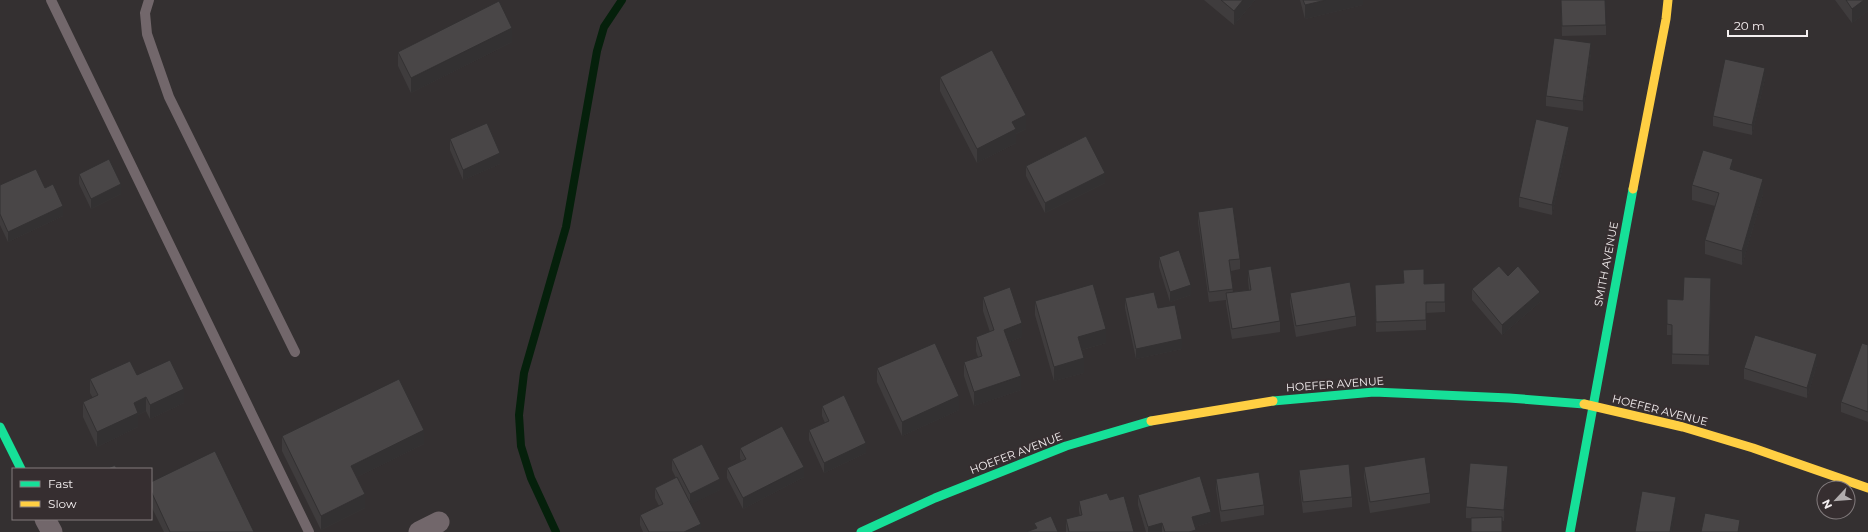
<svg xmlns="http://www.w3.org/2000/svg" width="1868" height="532" font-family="Montserrat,sans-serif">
<rect width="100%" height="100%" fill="#343031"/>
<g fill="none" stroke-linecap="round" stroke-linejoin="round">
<!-- stream -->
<path stroke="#05200b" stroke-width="8" d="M 556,532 L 531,478 L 521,446 L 519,415 L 524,373 L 566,227 L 597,51 L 604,27 L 622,0"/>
<!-- lane -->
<path stroke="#72676b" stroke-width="10" d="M 51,0 L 309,532
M 149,0 L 145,13 L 147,34 L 169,97 L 295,352"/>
<!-- street -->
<path stroke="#72676b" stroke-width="21" d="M 45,519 L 52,532
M 419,532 L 439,522"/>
<!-- fast -->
<path stroke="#16e098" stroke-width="9" d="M 1273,401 L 1374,392 L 1509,398 L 1584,404
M 0,427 L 21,469
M 861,532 L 935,498 L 1066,446 L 1151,421
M 1570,532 L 1633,189"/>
<!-- slow -->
<path stroke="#ffcf43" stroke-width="9" d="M 1633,189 L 1666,19 L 1668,0
M 1584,404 L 1683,427 L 1753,448 L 1868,488
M 1151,421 L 1273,401"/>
</g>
<!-- wall -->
<path fill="#3f3c3d" d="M 1204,0 L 1255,0 L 1234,25 Z
M 1300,0 L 1363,0 L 1363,5 L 1305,19 Z
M 1561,0 L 1606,25 L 1606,35 L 1562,36 Z
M 1835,0 L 1868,0 L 1868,11 L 1852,23 Z
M 512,42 L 411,93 L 398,66 L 398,52 Z
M 1591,53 L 1583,111 L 1546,106 L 1546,96 Z
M 940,77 L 1026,129 L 1016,134 L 1016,143 L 977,163 L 940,91 Z
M 1765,78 L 1752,135 L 1713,126 L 1713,116 Z
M 1569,137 L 1552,215 L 1519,207 L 1519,197 Z
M 450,139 L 500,164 L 463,180 L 450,150 Z
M 1026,166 L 1105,183 L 1045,213 L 1026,176 Z
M 1733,170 L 1763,194 L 1742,265 L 1705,254 L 1705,240 L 1715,206 L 1692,200 L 1692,185 Z
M 79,174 L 121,194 L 91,209 L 79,184 Z
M 0,185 L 45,188 L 63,216 L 8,242 L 0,225 Z
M 1198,212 L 1240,259 L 1240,269 L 1231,271 L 1233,292 L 1249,290 L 1248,280 L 1248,270 L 1280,321 L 1280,332 L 1232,339 L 1226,304 L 1226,300 L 1209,302 L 1198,222 Z
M 1159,257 L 1191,295 L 1170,302 L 1159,267 Z
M 1508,276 L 1540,302 L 1502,335 L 1472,300 L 1472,289 Z
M 1424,284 L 1445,302 L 1445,312 L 1426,313 L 1426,330 L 1376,332 L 1375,285 Z
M 1711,288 L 1709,365 L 1672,364 L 1672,335 L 1667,335 L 1667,299 L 1683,300 Z
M 1290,293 L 1356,316 L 1356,326 L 1296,337 L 1290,303 Z
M 983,297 L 1022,337 L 1009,342 L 1021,390 L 974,406 L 964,376 L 964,362 L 978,357 L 976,351 L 976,337 L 990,332 L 983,311 Z
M 1125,298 L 1182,349 L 1136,359 L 1125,308 Z
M 1035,301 L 1106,343 L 1082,350 L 1084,373 L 1054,381 L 1035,315 Z
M 1868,345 L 1868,422 L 1841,412 L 1841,402 Z
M 1817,364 L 1807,398 L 1744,379 L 1744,368 Z
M 877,368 L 959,410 L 902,436 L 877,382 Z
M 137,375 L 184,403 L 150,419 L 146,411 L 138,415 L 138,427 L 97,447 L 83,417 L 83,402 L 93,398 L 90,393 L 90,379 Z
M 822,406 L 866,453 L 824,473 L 809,440 L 809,430 L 825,423 L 822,416 Z
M 282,436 L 424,444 L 357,477 L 365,508 L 321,530 L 282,451 Z
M 740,448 L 804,477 L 743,509 L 727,478 L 727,468 L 741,461 L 740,458 Z
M 672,459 L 720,490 L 691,504 L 701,532 L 643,532 L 640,525 L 640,515 L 659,506 L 655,498 L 655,488 L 676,478 L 672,470 Z
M 1364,467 L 1430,493 L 1430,503 L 1370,513 L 1364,477 Z
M 1299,470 L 1352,497 L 1352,507 L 1303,513 L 1299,480 Z
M 1508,476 L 1504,521 L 1466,518 L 1466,507 Z
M 1216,479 L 1264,505 L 1264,515 L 1221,522 L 1216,489 Z
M 151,482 L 254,532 L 164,532 L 151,506 Z
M 1138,495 L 1211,522 L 1195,527 L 1196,532 L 1146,532 L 1138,505 Z
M 1110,500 L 1134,532 L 1066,532 L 1066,519 L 1080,516 L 1079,511 L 1079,501 Z"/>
<!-- shaded-wall -->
<path fill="#333132" d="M 1243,0 L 1255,0 L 1234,25 L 1234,11 Z
M 1326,0 L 1363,0 L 1363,5 L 1305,19 L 1305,5 Z
M 1864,0 L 1868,0 L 1868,11 L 1852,23 L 1852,9 Z
M 512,28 L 512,42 L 411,93 L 411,78 Z
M 1591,43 L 1591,53 L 1583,111 L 1583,101 Z
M 1765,68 L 1765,78 L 1752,135 L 1752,125 Z
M 1026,115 L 1026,129 L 1016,134 L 1016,143 L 977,163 L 977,149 L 1012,122 Z
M 1569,127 L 1569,137 L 1552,215 L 1552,205 Z
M 500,153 L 500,164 L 463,180 L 463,170 Z
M 1733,159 L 1733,173 L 1730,169 Z
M 1105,173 L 1105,183 L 1045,213 L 1045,203 Z
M 1763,179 L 1763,194 L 1742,265 L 1742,251 Z
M 121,184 L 121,194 L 91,209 L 91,199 Z
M 63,206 L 63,216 L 8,242 L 8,232 Z
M 1191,285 L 1191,295 L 1170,302 L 1170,292 Z
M 1540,292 L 1540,302 L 1502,335 L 1502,325 Z
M 1022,323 L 1022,337 L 1004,344 L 1004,330 Z
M 1106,329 L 1106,343 L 1078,351 L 1078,337 Z
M 1182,339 L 1182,349 L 1136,359 L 1136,349 Z
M 1817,354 L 1817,364 L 1807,398 L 1807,388 Z
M 1084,358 L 1084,373 L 1054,381 L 1054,367 Z
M 1021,376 L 1021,390 L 974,406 L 974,392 Z
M 184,389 L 184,403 L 150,419 L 150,405 Z
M 959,396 L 959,410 L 902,436 L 902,422 Z
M 146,397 L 146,411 L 138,415 L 138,427 L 97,447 L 97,432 L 134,403 Z
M 424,430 L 424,444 L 351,480 L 351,466 Z
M 866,443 L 866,453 L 824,473 L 824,463 Z
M 1508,466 L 1508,476 L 1504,521 L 1504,510 Z
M 804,467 L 804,477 L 743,509 L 743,498 Z
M 720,479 L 720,490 L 690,505 L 690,494 Z
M 365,494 L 365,508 L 321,530 L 321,516 Z
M 1676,497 L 1676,507 L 1672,532 L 1670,532 Z
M 1211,512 L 1211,522 L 1192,528 L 1192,517 Z
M 1740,520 L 1740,532 L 1738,532 Z
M 1162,523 L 1162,532 L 1148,532 L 1148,527 Z
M 701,524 L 701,532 L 684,532 Z
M 1196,530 L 1196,532 L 1189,532 Z"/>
<!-- building -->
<path fill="#494647" stroke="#333132" d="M 1221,0 L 1243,0 L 1234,11 Z
M 1303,0 L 1326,0 L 1305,5 Z
M 1561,0 L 1605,0 L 1606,25 L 1562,26 Z
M 1846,0 L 1864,0 L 1852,9 Z
M 499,1 L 512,28 L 411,78 L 398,52 Z
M 1554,38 L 1591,43 L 1583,101 L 1546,96 Z
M 992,50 L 1026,115 L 1012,122 L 1016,129 L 977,149 L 940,77 Z
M 1725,59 L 1765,68 L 1752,125 L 1713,116 Z
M 1536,119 L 1569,127 L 1552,205 L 1519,197 Z
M 487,123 L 500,153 L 463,170 L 450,139 Z
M 1086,136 L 1105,173 L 1045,203 L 1026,166 Z
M 1703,150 L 1733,159 L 1730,169 L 1763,179 L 1742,251 L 1705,240 L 1719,193 L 1692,185 Z
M 109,159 L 121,184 L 91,199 L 79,174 Z
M 36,169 L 45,188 L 53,184 L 63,206 L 8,232 L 0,214 L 0,185 Z
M 1233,207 L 1240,259 L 1229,260 L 1233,289 L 1209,292 L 1198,212 Z
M 1179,250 L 1191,285 L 1170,292 L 1159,257 Z
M 1271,266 L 1280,321 L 1232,329 L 1226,293 L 1251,290 L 1248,270 Z
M 1499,266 L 1508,276 L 1518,266 L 1540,292 L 1502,325 L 1472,289 Z
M 1424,269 L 1424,284 L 1445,283 L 1445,302 L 1426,302 L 1426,320 L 1376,322 L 1375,285 L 1404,283 L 1403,270 Z
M 1684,277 L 1711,278 L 1709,355 L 1672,354 L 1672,325 L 1667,324 L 1667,299 L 1683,300 Z
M 1350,282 L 1356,316 L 1296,326 L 1290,293 Z
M 1093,284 L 1106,329 L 1078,337 L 1084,358 L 1054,367 L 1035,301 Z
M 1010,287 L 1022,323 L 1004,330 L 1021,376 L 974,392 L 964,362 L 982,356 L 976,337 L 994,330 L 983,297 Z
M 1154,292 L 1158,308 L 1175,305 L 1182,339 L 1136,349 L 1125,298 Z
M 1755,335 L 1817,354 L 1807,388 L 1744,368 Z
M 935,343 L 959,396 L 902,422 L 877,368 Z
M 1862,343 L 1868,345 L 1868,412 L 1841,402 Z
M 170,360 L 184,389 L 150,405 L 146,397 L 134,403 L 138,413 L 97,432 L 83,402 L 98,395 L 90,379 L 130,361 L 137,375 Z
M 399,379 L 424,430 L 351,466 L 365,494 L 321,516 L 282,436 Z
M 844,395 L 866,443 L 824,463 L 809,430 L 829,421 L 822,406 Z
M 782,426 L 804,467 L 743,498 L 727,468 L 746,459 L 740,448 Z
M 702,444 L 720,479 L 690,494 L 672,459 Z
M 215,451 L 254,532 L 170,532 L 151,491 L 151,482 Z
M 1425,457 L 1430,493 L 1370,502 L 1364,467 Z
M 1470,463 L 1508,466 L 1504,510 L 1466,507 Z
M 1349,464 L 1352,497 L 1303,502 L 1299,470 Z
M 115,465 L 117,469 L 106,469 Z
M 1259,472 L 1264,505 L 1221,511 L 1216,479 Z
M 1200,476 L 1211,512 L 1192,517 L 1196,530 L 1189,532 L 1165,532 L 1162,523 L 1148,527 L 1138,495 Z
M 677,477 L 701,524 L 684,532 L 649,532 L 640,515 L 663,504 L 655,488 Z
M 1642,491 L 1676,497 L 1670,532 L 1635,532 Z
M 1107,493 L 1110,500 L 1124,496 L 1134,532 L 1069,532 L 1066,519 L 1082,515 L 1079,501 Z
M 1705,513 L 1740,520 L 1738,532 L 1701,532 Z
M 1051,516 L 1058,532 L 1026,532 L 1037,528 L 1034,523 Z
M 1502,517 L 1502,532 L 1471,532 L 1471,518 Z"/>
<g text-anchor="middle" stroke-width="4" stroke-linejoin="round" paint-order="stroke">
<!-- street labels -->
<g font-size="11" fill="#f4eff0" stroke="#362e30">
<text transform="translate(1606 264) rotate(-79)" y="4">SMITH AVENUE</text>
<text transform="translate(1335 384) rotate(-4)" y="4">HOEFER AVENUE</text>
<text transform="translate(1660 410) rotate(14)" y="4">HOEFER AVENUE</text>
<text transform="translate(1016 453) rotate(-21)" y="4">HOEFER AVENUE</text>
</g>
</g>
<!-- legend -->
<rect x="12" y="468" width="140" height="52" fill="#362e30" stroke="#827b7d"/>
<rect x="20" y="481" width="20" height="6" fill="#16e098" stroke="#827b7d"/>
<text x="48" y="488" font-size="12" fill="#f4eff0">Fast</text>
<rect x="20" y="501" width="20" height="6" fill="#ffcf43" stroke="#827b7d"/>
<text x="48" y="508" font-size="12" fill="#f4eff0">Slow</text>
<!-- north arrow -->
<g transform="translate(1836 500) rotate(244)"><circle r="19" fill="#362e30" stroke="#827b7d"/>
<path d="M0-3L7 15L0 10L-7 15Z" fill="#b1acad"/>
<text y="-6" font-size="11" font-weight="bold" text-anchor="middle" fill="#f4eff0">N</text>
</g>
<!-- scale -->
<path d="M1728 30v6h79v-6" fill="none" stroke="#f4eff0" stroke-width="2"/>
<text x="1734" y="30" font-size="12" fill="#f4eff0" stroke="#362e30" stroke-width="3" paint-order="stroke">20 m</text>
</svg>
